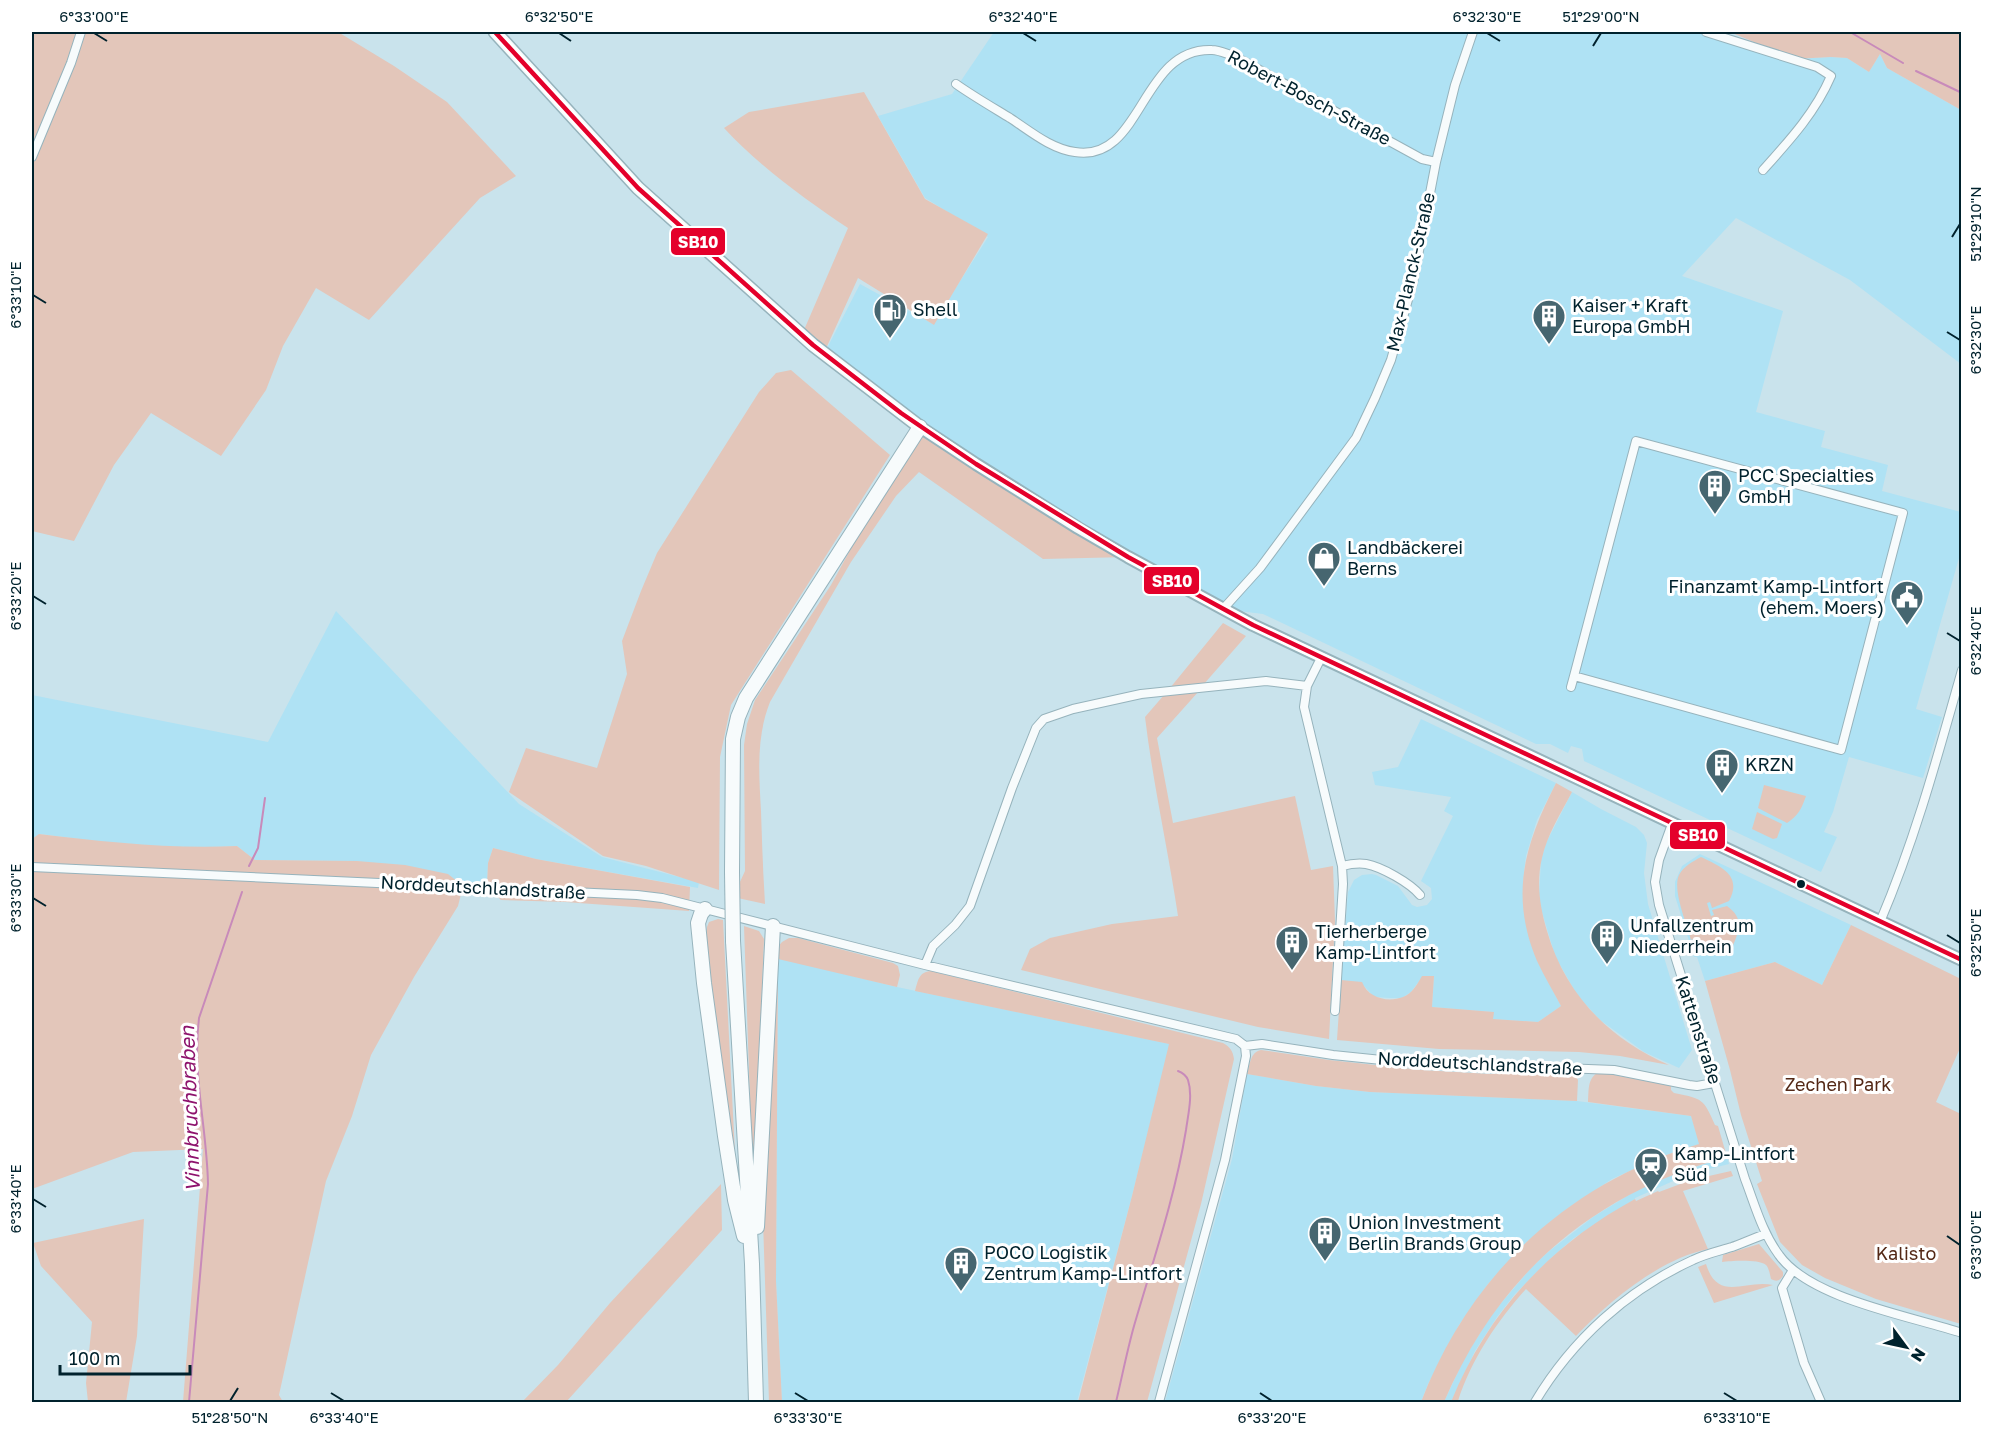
<svg xmlns="http://www.w3.org/2000/svg" width="1993" height="1434" font-family="'Golos Text',sans-serif">
<rect width="100%" height="100%" fill="#c9e3ec"/>
<!-- built -->
<path fill="#afe2f4" d="M 994,32 L 1708,32 L 1794,59 L 1831,57 L 1847,58 L 1869,72 L 1880,54 L 1887,68 L 1961,110 L 1961,364 L 1850,280 L 1736,218 L 1682,276 L 1783,311 L 1756,412 L 1825,431 L 1821,447 L 1888,465 L 1882,491 L 1961,512 L 1961,551 L 1916,709 L 1942,717 L 1923,778 L 1849,757 L 1833,812 L 1824,832 L 1837,837 L 1821,872 L 1584,761 L 1582,749 L 1571,746 L 1568,753 L 1550,744 L 1536,744 L 1263,614 L 1223,609 L 1033,500 L 824,354 L 860,284 L 933,324 L 988,237 L 925,198 L 878,116 L 952,94 Z
M 336,611 L 519,804 L 602,857 L 699,882 L 698,888 L 536,859 L 493,848 L 488,863 L 487,886 L 462,886 L 357,861 L 255,860 L 237,846 L 194,848 L 119,844 L 40,834 L 32,839 L 32,695 L 268,742 Z
M 1421,719 L 1556,783 L 1537,820 L 1526,856 L 1524,872 L 1523,897 L 1525,917 L 1530,939 L 1538,962 L 1561,1006 L 1538,1022 L 1493,1019 L 1493,1012 L 1432,1007 L 1434,976 L 1423,976 L 1411,992 L 1402,998 L 1390,998 L 1374,997 L 1364,986 L 1341,980 L 1348,892 L 1354,880 L 1362,875 L 1372,874 L 1376,875 L 1398,886 L 1412,905 L 1417,907 L 1427,905 L 1432,899 L 1431,888 L 1421,881 L 1453,816 L 1444,811 L 1451,797 L 1375,785 L 1372,772 L 1398,767 Z
M 1572,792 L 1601,809 L 1636,827 L 1644,835 L 1647,843 L 1644,873 L 1648,904 L 1692,1050 L 1679,1068 L 1644,1052 L 1600,1020 L 1577,995 L 1555,956 L 1541,909 L 1539,896 L 1541,860 L 1546,843 Z
M 1700,854 L 1851,925 L 1822,985 L 1775,962 L 1705,981 L 1697,957 L 1694,957 L 1675,896 L 1675,882 L 1682,866 Z
M 778,958 L 897,987 L 1170,1044 L 1132,1196 L 1077,1402 L 782,1402 L 776,1281 Z
M 1247,1074 L 1316,1086 L 1370,1092 L 1577,1101 L 1691,1116 L 1700,1144 L 1663,1156 L 1612,1179 L 1564,1211 L 1522,1246 L 1488,1284 L 1459,1325 L 1428,1384 L 1421,1402 L 1165,1402 L 1232,1159 Z
M 1727,1157 L 1729,1164 L 1689,1174 L 1635,1198 L 1635,1199 L 1574,1238 L 1551,1258 L 1515,1294 L 1497,1317 L 1475,1351 L 1451,1402 L 1444,1402 L 1464,1359 L 1491,1315 L 1531,1268 L 1548,1252 L 1593,1217 L 1640,1188 L 1667,1176 Z"/>
<!-- green -->
<path fill="#e3c6ba" d="M 32,32 L 338,32 L 394,66 L 447,102 L 516,176 L 480,198 L 369,320 L 316,288 L 283,346 L 266,390 L 221,456 L 151,413 L 114,465 L 74,541 L 32,531 Z
M 1730,32 L 1961,32 L 1961,110 L 1887,68 L 1880,54 L 1869,72 L 1847,58 L 1831,57 L 1794,59 Z
M 864,92 L 925,199 L 988,234 L 934,325 L 858,278 L 824,353 L 801,337 L 848,228 C 806,200 758,165 724,128 L 749,112 Z
M 791,370 L 890,455 L 731,705 L 720,757 L 719,890 L 646,866 L 603,856 L 509,792 L 526,748 L 597,768 L 627,674 L 622,641 L 641,591 L 657,553 L 759,392 L 776,373 Z
M 920,427 L 1128,557 L 1043,559 L 919,472 L 896,496 L 851,562 L 770,702 C 756,737 759,774 761,811 C 762,842 763,873 765,904 L 733,897 L 745,871 L 744,745 L 747,724 L 755,700 L 831,585 L 901,457 Z
M 1223,623 L 1246,636 L 1204,684 L 1170,688 Z
M 1199,691 L 1157,738 L 1173,823 L 1295,796 L 1311,870 L 1333,866 L 1335,921 L 1329,1039 L 1258,1027 L 1021,970 L 1030,949 L 1050,938 L 1112,924 L 1178,916 C 1168,849 1153,784 1145,717 L 1164,695 Z
M 1556,783 L 1572,792 C 1561,813 1547,835 1542,858 C 1536,883 1540,907 1547,931 C 1565,994 1609,1039 1669,1065 L 1620,1056 L 1579,1052 L 1439,1049 L 1337,1040 L 1341,980 L 1362,982 C 1368,998 1388,1003 1403,997 C 1412,994 1418,983 1422,976 L 1434,976 L 1432,1007 L 1494,1012 L 1493,1019 L 1538,1022 L 1561,1006 C 1553,991 1544,976 1537,961 C 1509,894 1525,844 1556,783 Z
M 1764,785 L 1806,796 C 1802,808 1798,816 1787,823 L 1758,808 Z
M 1757,812 L 1782,824 L 1777,838 L 1773,839 L 1752,829 Z
M 39,834 C 105,842 170,849 237,846 L 255,860 L 357,861 L 405,865 L 448,874 L 463,886 L 458,906 L 414,977 L 371,1055 L 352,1116 L 326,1181 L 279,1395 L 283,1402 L 183,1402 L 203,1149 L 133,1152 L 32,1189 L 32,839 Z
M 493,848 L 536,859 L 690,887 L 689,911 L 565,902 L 501,900 L 487,886 L 488,863 Z
M 1701,857 C 1720,866 1743,875 1729,901 L 1712,908 L 1710,902 L 1707,903 L 1711,916 L 1714,915 L 1712,910 L 1727,906 C 1745,919 1739,931 1732,948 L 1727,945 C 1716,951 1705,948 1698,937 L 1691,940 C 1687,924 1672,890 1679,875 C 1684,866 1692,862 1701,857 Z
M 718,919 L 723,920 L 735,1153 L 730,1153 L 706,933 L 707,927 L 709,922 Z
M 1851,925 L 1961,979 L 1961,1046 L 1936,1102 L 1961,1114 L 1961,1324 L 1876,1299 L 1825,1278 L 1802,1265 L 1780,1242 L 1757,1184 L 1762,1181 L 1741,1115 L 1730,1070 L 1705,981 L 1775,962 L 1822,985 Z
M 744,926 L 759,931 L 764,939 L 755,1159 L 752,1159 Z
M 789,938 L 798,938 L 893,963 L 898,966 L 900,975 L 897,987 L 778,959 L 776,1281 L 782,1402 L 769,1402 L 763,1221 L 776,949 L 782,942 Z
M 931,971 L 1223,1043 C 1230,1047 1233,1051 1234,1059 L 1201,1204 L 1147,1402 L 1078,1402 L 1132,1196 L 1169,1044 L 915,991 C 918,980 919,972 931,971 Z
M 1261,1050 L 1329,1060 L 1422,1070 L 1490,1074 L 1562,1070 L 1575,1075 L 1578,1080 L 1577,1101 L 1370,1092 L 1316,1086 L 1247,1074 C 1250,1065 1250,1052 1261,1050 Z
M 1599,1072 L 1671,1086 L 1671,1090 L 1674,1093 C 1703,1099 1703,1098 1715,1125 L 1718,1126 L 1727,1157 C 1592,1194 1499,1274 1444,1402 L 1421,1402 C 1470,1274 1568,1183 1699,1144 L 1691,1116 L 1588,1102 C 1589,1090 1587,1078 1599,1072 Z
M 1731,1171 L 1733,1176 L 1683,1191 L 1708,1249 C 1660,1259 1609,1301 1576,1336 L 1526,1289 C 1497,1321 1471,1360 1458,1401 L 1459,1402 L 1451,1402 C 1488,1312 1549,1246 1635,1199 L 1636,1201 L 1658,1191 L 1659,1192 L 1691,1180 Z
M 721,1184 L 722,1230 L 566,1402 L 522,1402 L 558,1365 L 610,1303 Z
M 144,1219 L 137,1336 L 126,1402 L 88,1402 L 86,1383 L 92,1322 L 41,1266 L 33,1243 Z
M 1759,1244 L 1783,1272 L 1783,1276 C 1779,1281 1777,1282 1771,1279 C 1770,1275 1769,1268 1766,1265 C 1759,1259 1731,1261 1722,1262 L 1723,1255 Z
M 1706,1264 C 1718,1303 1745,1279 1773,1285 L 1714,1303 L 1698,1267 Z"/>
<g fill="none" stroke-linecap="round" stroke-linejoin="round">
<!-- stream -->
<path stroke="#c88aba" stroke-width="2" d="M 1850,32 L 1903,63
M 1916,71 L 1962,93
M 249,866 L 258,848 L 265,798
M 189,1402 L 208,1184 C 207,1129 192,1074 199,1018 L 242,892
M 1116,1402 C 1122,1377 1127,1351 1134,1326 C 1153,1261 1175,1197 1186,1130 C 1188,1115 1193,1095 1188,1080 C 1186,1075 1183,1073 1178,1071"/>
<defs>
<path id="street" d="M 1706,32 L 1817,67 L 1831,76 C 1815,113 1789,141 1763,170
M 956,84 C 973,96 992,107 1010,118 C 1030,131 1051,149 1075,152 C 1143,163 1140,47 1212,50 C 1219,50 1227,54 1234,56 L 1422,159 L 1436,162
M 32,157 L 71,63 L 81,32
M 1223,609 L 1260,568 L 1356,438 L 1375,398 L 1391,360 L 1413,282 L 1436,162 L 1455,85 L 1473,32
M 1321,658 L 1307,686 L 1304,707 L 1342,866 L 1343,884 L 1335,1011
M 1571,687 L 1574,676 L 1636,441 L 1903,513 L 1841,750 L 1574,676
M 1672,824 L 1659,860 L 1655,882 L 1659,905 L 1745,1179 C 1755,1205 1762,1232 1779,1255 C 1810,1299 1911,1316 1962,1333
M 1342,866 C 1350,864 1358,863 1366,864 C 1382,867 1410,883 1420,895
M 32,867 L 637,895 L 662,898 L 925,965 L 1236,1039 L 1245,1046 L 1262,1044 L 1333,1055 L 1401,1062 L 1614,1070 L 1689,1085 L 1697,1086 L 1714,1083
M 1880,922 C 1915,840 1938,755 1962,670
M 925,965 L 933,946 L 955,925 L 970,906 L 1012,788 L 1036,728 L 1044,719 L 1073,709 L 1141,694 L 1266,681 L 1307,686
M 1793,1270 L 1782,1288 L 1804,1363 L 1821,1402
M 1159,1402 L 1225,1160 L 1246,1056 L 1245,1046
M 1535,1402 C 1572,1340 1627,1290 1693,1260 C 1705,1254 1719,1251 1732,1247 C 1743,1243 1754,1238 1766,1234"/>
<path id="secondary" d="M 920,427 L 976,464 L 1078,528 L 1128,557 L 1253,625 L 1962,960"/>
<path id="primary" d="M 495,32 L 638,188 L 813,345 L 920,427"/>
<path id="highway" d="M 732,872 L 733,739 L 738,717 L 746,698 L 920,427
M 705,909 L 701,914 L 698,923 L 704,983 L 725,1136 L 735,1200 L 744,1236
M 733,941 L 752,1264 L 756,1402
M 757,1227 L 773,926"/>
</defs>
<!-- street casing -->
<use href="#street" stroke="#96b3bc" stroke-width="10"/>
<!-- secondary casing -->
<use href="#secondary" stroke="#96b3bc" stroke-width="14"/>
<!-- primary casing -->
<use href="#primary" stroke="#96b3bc" stroke-width="15"/>
<!-- highway casing -->
<use href="#highway" stroke="#96b3bc" stroke-width="16"/>
<!-- street -->
<use href="#street" stroke="#f7fbfc" stroke-width="8"/>
<!-- secondary -->
<use href="#secondary" stroke="#f7fbfc" stroke-width="10"/>
<!-- primary -->
<use href="#primary" stroke="#f7fbfc" stroke-width="12"/>
<!-- highway -->
<use href="#highway" stroke="#f7fbfc" stroke-width="14"/>
<defs>
<path id="highway-bridge" d="M 732,872 L 733,941"/>
</defs>
<!-- highway-bridge casing -->
<use href="#highway-bridge" stroke="#96b3bc" stroke-width="16" stroke-linecap="butt"/>
<!-- highway-bridge -->
<use href="#highway-bridge" stroke="#f7fbfc" stroke-width="14"/>
<defs>
<path id="bus-1" d="M 495,32 L 638,188 L 813,345 L 901,413 L 976,464 L 1128,557 L 1253,625 L 1962,960"/>
</defs>
<!-- bus-1 casing -->
<use href="#bus-1" stroke="#fff" stroke-width="9"/>
<!-- bus-1 -->
<use href="#bus-1" stroke="#e4002b" stroke-width="4.5"/>
</g>
<!-- ticks -->
<path fill="none" stroke="#00222d" stroke-width="2" d="M 94,33 L 107,41M 559,33 L 571,41M 1023,33 L 1036,41M 1487,33 L 1500,41M 1593,46 L 1601,33M 1952,237 L 1960,224M 33,295 L 46,303M 1947,332 L 1960,340M 33,596 L 46,604M 1947,633 L 1960,641M 33,898 L 46,906M 1947,935 L 1960,943M 33,1199 L 46,1207M 1947,1236 L 1960,1245M 331,1393 L 344,1401M 795,1393 L 808,1401M 1260,1393 L 1272,1401M 1724,1393 L 1737,1401M 230,1401 L 238,1388"/>
<!-- icons -->
<defs>
<symbol id="fuel-pin" viewBox="-11 -11 22 30"><path d="M0 17L-7.5 6A9.5 9.5 0 1 1 7.5 6Z" fill="#466670" stroke="#fff"/><path d="M-5.5-6h7V0h2V4h1.3V-2.5L3-4.5l.8-.8L6-3V5H2.5V1h-1V6h-7ZM-4.2-4.7v3.2H.2V-4.7Z" fill="#fff"/></symbol>
<symbol id="building-pin" viewBox="-11 -11 22 30"><path d="M0 17L-7.5 6A9.5 9.5 0 1 1 7.5 6Z" fill="#466670" stroke="#fff"/><path d="M-4-6H4V6H1V3H-1V6H-4ZM-2.5-4.3h1.7v1.8h-1.7ZM.8-4.3h1.7v1.8H.8ZM-2.5-1h1.7V.8h-1.7ZM.8-1h1.7V.8H.8Z" fill="#fff"/></symbol>
<symbol id="shop-pin" viewBox="-11 -11 22 30"><path d="M0 17L-7.5 6A9.5 9.5 0 1 1 7.5 6Z" fill="#466670" stroke="#fff"/><path d="M-5-2.5h2.3a2.7 3.5 0 0 1 5.4 0H5L5.5 6h-11ZM-1.5-2.5h3a1.5 2.3 0 0 0-3 0Z" fill="#fff"/></symbol>
<symbol id="civic-pin" viewBox="-11 -11 22 30"><path d="M0 17L-7.5 6A9.5 9.5 0 1 1 7.5 6Z" fill="#466670" stroke="#fff"/><path d="M-.6-6.5H3V-4.5H.6V-3L4-1V1h2V6H-6V1h2V-1L-.6-3ZM-1.2 2.5V6h2.4V2.5Z" fill="#fff"/></symbol>
<symbol id="station-pin" viewBox="-11 -11 22 30"><path d="M0 17L-7.5 6A9.5 9.5 0 1 1 7.5 6Z" fill="#466670" stroke="#fff"/><path d="M-3-6H3Q5-6 5-4V2Q5 4 3 4L4.5 6H3L1.5 4h-3L-3 6H-4.5L-3 4Q-5 4-5 2V-4Q-5-6-3-6ZM-3.5-4v3h7v-3ZM-3.5 1v1.5H-2V1ZM2 1v1.5H3.5V1Z" fill="#fff"/></symbol>
</defs>
<g fill-rule="evenodd">
<use href="#fuel-pin" x="871" y="291" width="38" height="52"/>
<use href="#building-pin" x="1530" y="297" width="38" height="52"/>
<use href="#building-pin" x="1696" y="467" width="38" height="52"/>
<use href="#shop-pin" x="1305" y="539" width="38" height="52"/>
<use href="#civic-pin" x="1888" y="578" width="38" height="52"/>
<use href="#building-pin" x="1703" y="746" width="38" height="52"/>
<use href="#building-pin" x="1588" y="917" width="38" height="52"/>
<use href="#building-pin" x="1273" y="923" width="38" height="52"/>
<use href="#station-pin" x="1632" y="1145" width="38" height="52"/>
<use href="#building-pin" x="1306" y="1214" width="38" height="52"/>
<use href="#building-pin" x="942" y="1244" width="38" height="52"/>
</g>
<!-- markers -->
<circle fill="#00222d" stroke="#fff" stroke-width="2" cx="1801" cy="884" r="5"/>
<g text-anchor="middle" stroke-width="6" stroke-linejoin="round" paint-order="stroke">
<!-- street labels -->
<g font-size="18" fill="#00222d" stroke="#fff">
<text transform="translate(1309 98) rotate(28)" y="6">Robert-Bosch-Straße</text>
<text transform="translate(1411 272) rotate(-77)" y="6">Max-Planck-Straße</text>
<text transform="translate(483 888) rotate(3)" y="6">Norddeutschlandstraße</text>
<text transform="translate(1698 1030) rotate(72)" y="6">Kattenstraße</text>
<text transform="translate(1480 1064) rotate(3)" y="6">Norddeutschlandstraße</text>
</g>
<!-- poi labels -->
<g font-size="18" fill="#00222d" stroke="#fff" text-anchor="start">
<text x="1572" y="312">Kaiser + Kraft<tspan x="1572" dy="21">Europa GmbH</tspan></text>
<text x="913" y="316">Shell</text>
<text x="1738" y="482">PCC Specialties<tspan x="1738" dy="21">GmbH</tspan></text>
<text x="1347" y="554">Landbäckerei<tspan x="1347" dy="21">Berns</tspan></text>
<text x="1884" y="593" text-anchor="end">Finanzamt Kamp-Lintfort<tspan x="1884" dy="21">(ehem. Moers)</tspan></text>
<text x="1745" y="771">KRZN</text>
<text x="1630" y="932">Unfallzentrum<tspan x="1630" dy="21">Niederrhein</tspan></text>
<text x="1315" y="938">Tierherberge<tspan x="1315" dy="21">Kamp-Lintfort</tspan></text>
<text x="1674" y="1160">Kamp-Lintfort<tspan x="1674" dy="21">Süd</tspan></text>
<text x="1348" y="1229">Union Investment<tspan x="1348" dy="21">Berlin Brands Group</tspan></text>
<text x="984" y="1259">POCO Logistik<tspan x="984" dy="21">Zentrum Kamp-Lintfort</tspan></text>
</g>
<!-- park labels -->
<g font-size="18" fill="#532816" stroke="#fff">
<text x="1838" y="1091">Zechen Park</text>
<text x="1906" y="1260">Kalisto</text>
</g>
<!-- water labels -->
<g font-size="20" font-style="italic" fill="#8e136d" stroke="#fff">
<text transform="translate(190 1109) rotate(-92)" y="7">Vinnbruchbraben</text>
</g>
</g>
<g stroke="#fff" stroke-width="2">
<rect x="670" y="227" width="56" height="29" rx="6" fill="#e4002b"/>
<rect x="1143" y="566" width="57" height="29" rx="6" fill="#e4002b"/>
<rect x="1669" y="821" width="57" height="29" rx="6" fill="#e4002b"/>
</g>
<g font-size="16" text-anchor="middle" font-weight="bold" fill="#fff">
<text x="698" y="248">SB10</text>
<text x="1172" y="587">SB10</text>
<text x="1698" y="841">SB10</text>
</g>
<!-- border -->
<rect width="1993" height="1434" fill="none" stroke="#ffffff" stroke-width="66"/>
<!-- north arrow -->
<g transform="translate(1906 1347) rotate(123)" stroke="#ffffff" stroke-width="4.5" paint-order="stroke">
<path d="M0-4.5L10 22L0 15L-10 22Z" fill="#00222d"/>
<text y="-9" font-size="16" font-weight="bold" text-anchor="middle" fill="#00222d">N</text>
</g>
<!-- scale -->
<path d="M60 1365v9h130v-9" fill="none" stroke="#00222d" stroke-width="3"/>
<text x="69" y="1365" font-size="18" fill="#00222d" stroke="#ffffff" stroke-width="4.5" paint-order="stroke">100 m</text>
<rect x="33" y="33" width="1927" height="1368" fill="none" stroke="#00222d" stroke-width="2"/>
<g font-size="15" text-anchor="middle" fill="#00222d">
<text x="94" y="22">6°33'00"E</text>
<text x="559" y="22">6°32'50"E</text>
<text x="1023" y="22">6°32'40"E</text>
<text x="1487" y="22">6°32'30"E</text>
<text x="1601" y="22">51°29'00"N</text>
<text transform="translate(1976 224) rotate(-90)" y="5">51°29'10"N</text>
<text transform="translate(16 295) rotate(-90)" y="5">6°33'10"E</text>
<text transform="translate(1976 340) rotate(-90)" y="5">6°32'30"E</text>
<text transform="translate(16 596) rotate(-90)" y="5">6°33'20"E</text>
<text transform="translate(1976 641) rotate(-90)" y="5">6°32'40"E</text>
<text transform="translate(16 898) rotate(-90)" y="5">6°33'30"E</text>
<text transform="translate(1976 943) rotate(-90)" y="5">6°32'50"E</text>
<text transform="translate(16 1199) rotate(-90)" y="5">6°33'40"E</text>
<text transform="translate(1976 1245) rotate(-90)" y="5">6°33'00"E</text>
<text x="230" y="1423">51°28'50"N</text>
<text x="344" y="1423">6°33'40"E</text>
<text x="808" y="1423">6°33'30"E</text>
<text x="1272" y="1423">6°33'20"E</text>
<text x="1737" y="1423">6°33'10"E</text>
</g>
</svg>
